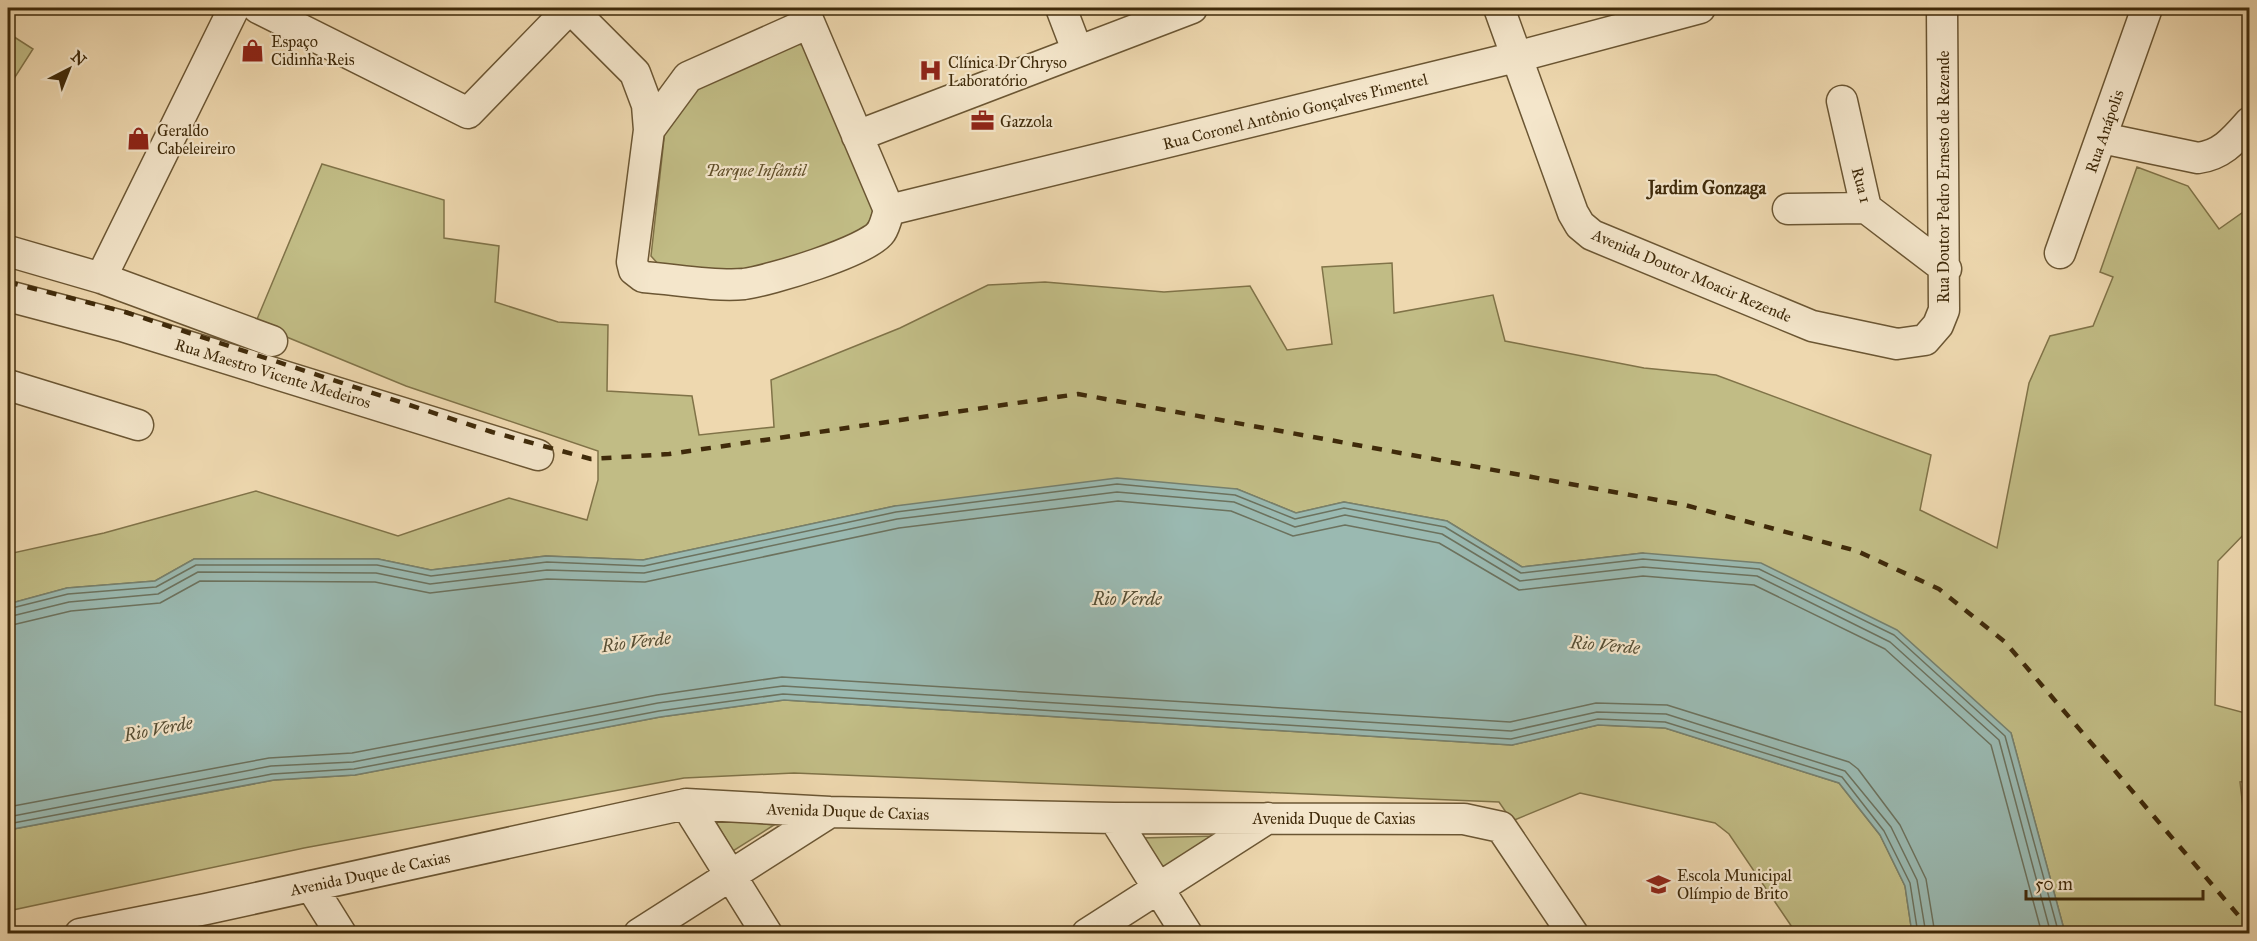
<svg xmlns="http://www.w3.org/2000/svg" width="2257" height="941" font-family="'IM FELL Great Primer',serif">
<rect width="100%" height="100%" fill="#eed8af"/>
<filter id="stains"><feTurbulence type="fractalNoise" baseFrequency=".00333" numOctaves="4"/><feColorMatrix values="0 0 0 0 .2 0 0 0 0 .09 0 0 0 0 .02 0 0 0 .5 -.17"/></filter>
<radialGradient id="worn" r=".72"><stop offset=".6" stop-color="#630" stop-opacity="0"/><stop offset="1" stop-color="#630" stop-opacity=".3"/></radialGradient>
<!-- green -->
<path fill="#c1bc85" stroke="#807348" stroke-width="1.5" d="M 8,33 L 33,49 L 8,88 Z
M 797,43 L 810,49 L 874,207 L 870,220 L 863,230 L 752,274 L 660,266 L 651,256 L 665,130 L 696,86 Z
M 322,164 L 444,200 L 444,238 L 499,246 L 495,302 L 558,322 L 608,325 L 607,391 L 692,396 L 699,435 L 774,427 L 771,380 L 900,328 L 988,285 L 1045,282 L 1164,292 L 1250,286 L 1287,350 L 1332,344 L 1322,267 L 1392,263 L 1394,313 L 1493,295 L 1505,341 L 1644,368 L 1716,375 L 1931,455 L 1920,510 L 1997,548 L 2029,383 L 2050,336 L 2093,326 L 2113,277 L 2100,272 L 2137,167 L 2188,186 L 2219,229 L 2249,208 L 2249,529 L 2218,561 L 2215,705 L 2249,714 L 2249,781 L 2240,782 L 2249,860 L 2249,933 L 2065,933 L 2011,733 L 1643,553 L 1522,567 L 1447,521 L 1344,502 L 1296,513 L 1237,489 L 895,506 L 643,560 L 546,556 L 431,570 L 378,559 L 194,559 L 155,581 L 67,588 L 8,604 L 8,554 L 104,533 L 256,491 L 398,536 L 509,498 L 587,520 L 598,480 L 598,451 L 406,386 L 255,324 Z
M 784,700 L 1512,745 L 1598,725 L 1665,728 L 1839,783 L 1880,835 L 1905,886 L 1912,933 L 1796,933 L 1729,834 L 1715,823 L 1580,793 L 1512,821 L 1499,802 L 794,773 L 684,778 L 304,848 L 8,911 L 8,830 L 274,780 L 355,775 L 660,717 Z
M 714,819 L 774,825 L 733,851 Z
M 1215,836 L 1163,871 L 1142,838 Z"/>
<!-- water -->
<path fill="#9ab9b1" stroke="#76806e" stroke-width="1.5" d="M 1117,478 L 1237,489 L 1296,513 L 1344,502 L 1447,521 L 1522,567 L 1643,553 L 1761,563 L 1897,630 L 2011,733 L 2065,933 L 1912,933 L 1905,886 L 1880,835 L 1839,783 L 1665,728 L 1598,725 L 1512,745 L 784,700 L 660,717 L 355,775 L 274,780 L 8,830 L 8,604 L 67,588 L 155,581 L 194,559 L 378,559 L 431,570 L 546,556 L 643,560 L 895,506 Z"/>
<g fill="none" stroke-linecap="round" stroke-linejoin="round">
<!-- shore -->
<path stroke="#6c725e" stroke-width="1.5" d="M 8,609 L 68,594 L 156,587 L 196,565 L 377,565 L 431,576 L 547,562 L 644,566 L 896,512 L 1117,484 L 1235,495 L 1295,519 L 1344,508 L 1445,527 L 1521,573 L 1643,559 L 1759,569 L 1894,635 L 2005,736 L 2059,934
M 8,617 L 69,602 L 158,594 L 198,572 L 376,573 L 430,584 L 547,570 L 644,573 L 897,519 L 1117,492 L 1234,502 L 1295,527 L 1345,515 L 1442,534 L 1520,581 L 1643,567 L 1757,576 L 1890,642 L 1999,740 L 2051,934
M 8,626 L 71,611 L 160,603 L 200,581 L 375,582 L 430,593 L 547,579 L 645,582 L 899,528 L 1118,501 L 1231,511 L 1293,536 L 1345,525 L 1439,543 L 1519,590 L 1643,576 L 1754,585 L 1885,649 L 1991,745 L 2042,934
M 8,807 L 269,758 L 352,753 L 657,695 L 782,677 L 1510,722 L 1596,703 L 1667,705 L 1849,762 L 1858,769 L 1900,825 L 1926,879 L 1935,934
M 8,817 L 271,766 L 353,762 L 658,703 L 783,686 L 1511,731 L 1597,712 L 1666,714 L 1845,771 L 1891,827 L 1917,880 L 1926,934
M 8,824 L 272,774 L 354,769 L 659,711 L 783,694 L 1511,739 L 1598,719 L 1665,722 L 1842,777 L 1884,831 L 1910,883 L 1918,934"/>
<defs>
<path id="minor" d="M 258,8 L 468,113 L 570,8
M 570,8 L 635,73 L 647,105 L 649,130
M 803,8 L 889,210
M 1061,8 L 1077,50
M 1499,8 L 1573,213 L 1580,225 L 1592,235 L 1812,326 L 1897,344 L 1925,340 L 1938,325 L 1944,310 L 1942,8
M 809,23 L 688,77 L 649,130 L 632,262 L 634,270 L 643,277 C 674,279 714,287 744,284 C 768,281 869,251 881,232 C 885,226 887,217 889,210
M 1842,101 L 1866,208 L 1946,269
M 857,136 L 1192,8
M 2102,138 L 2198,158 C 2222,155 2234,140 2250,122
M 1788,209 L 1866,208
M 889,210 L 1516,57 L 1700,8
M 8,251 L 101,278 L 272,341
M 2060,253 L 2147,8
M 101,278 L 234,8
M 8,296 L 122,326 L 538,455
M 8,385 L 138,425
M 686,804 L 767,934
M 1114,818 L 1187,934
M 311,886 L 341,934
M 80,934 L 206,909 L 686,804 L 830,812 L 1114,818 L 1464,819 L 1501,827 L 1573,934
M 639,934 L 830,812
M 1087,934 L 1268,818"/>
</defs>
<!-- minor casing -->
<use href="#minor" stroke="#6b5633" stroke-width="33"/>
<!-- minor -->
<use href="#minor" stroke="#f4e6cb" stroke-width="30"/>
<!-- rail -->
<path stroke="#3f2a0a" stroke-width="4.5" stroke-dasharray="10 10" stroke-linecap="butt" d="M 8,282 L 125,312 L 492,432 L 591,459 L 669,454 L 1078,394 L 1685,505 L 1857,551 L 1939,589 L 2005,642 L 2250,929"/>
</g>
<!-- icons -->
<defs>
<symbol id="shop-bare" viewBox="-9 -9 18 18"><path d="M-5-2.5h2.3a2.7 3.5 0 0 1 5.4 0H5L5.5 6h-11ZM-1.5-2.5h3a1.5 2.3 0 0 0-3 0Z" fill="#8f2418" stroke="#f4e6cb" stroke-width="2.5" paint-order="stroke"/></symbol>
<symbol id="hospital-bare" viewBox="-9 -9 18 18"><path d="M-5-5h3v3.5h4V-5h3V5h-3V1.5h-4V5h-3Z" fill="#8f2418" stroke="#f4e6cb" stroke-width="2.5" paint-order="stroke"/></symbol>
<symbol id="office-bare" viewBox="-9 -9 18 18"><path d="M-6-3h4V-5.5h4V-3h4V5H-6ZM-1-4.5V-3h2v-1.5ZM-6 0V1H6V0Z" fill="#8f2418" stroke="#f4e6cb" stroke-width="2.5" paint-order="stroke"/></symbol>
<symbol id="university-bare" viewBox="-9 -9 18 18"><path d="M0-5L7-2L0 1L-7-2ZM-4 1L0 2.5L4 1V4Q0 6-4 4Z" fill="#8f2418" stroke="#f4e6cb" stroke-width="2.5" paint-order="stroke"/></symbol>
</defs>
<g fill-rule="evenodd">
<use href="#shop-bare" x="236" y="34" width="33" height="33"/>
<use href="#hospital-bare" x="914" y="54" width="33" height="33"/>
<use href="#office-bare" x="966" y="104" width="33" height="33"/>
<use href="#shop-bare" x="122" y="122" width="33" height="33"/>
<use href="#university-bare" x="1642" y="868" width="33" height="33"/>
</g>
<g text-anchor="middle" stroke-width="4.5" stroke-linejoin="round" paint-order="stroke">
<!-- poi labels -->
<g font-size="16" fill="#3f2a0a" stroke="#f4e6cb" text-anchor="start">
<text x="271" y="47">Espaço<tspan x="271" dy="18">Cidinha Reis</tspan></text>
<text x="948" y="68">Clínica Dr Chryso<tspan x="948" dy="18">Laboratório</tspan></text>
<text x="1000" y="127">Gazzola</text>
<text x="157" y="136">Geraldo<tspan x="157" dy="18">Cabeleireiro</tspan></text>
<text x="1677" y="881">Escola Municipal<tspan x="1677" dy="18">Olímpio de Brito</tspan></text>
</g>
<!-- street labels -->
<g font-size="16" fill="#3f2a0a" stroke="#f4e6cb">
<text transform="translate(1295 111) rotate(-14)" y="6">Rua Coronel Antônio Gonçalves Pimentel</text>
<text transform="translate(2104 131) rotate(-71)" y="6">Rua Anápolis</text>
<text transform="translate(1943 177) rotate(-90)" y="6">Rua Doutor Pedro Ernesto de Rezende</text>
<text transform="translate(1862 185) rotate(75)" y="6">Rua 1</text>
<text transform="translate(1692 275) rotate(23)" y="6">Avenida Doutor Moacir Rezende</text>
<text transform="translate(273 373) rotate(17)" y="6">Rua Maestro Vicente Medeiros</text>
<text transform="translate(848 811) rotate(2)" y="6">Avenida Duque de Caxias</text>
<text x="1334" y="824">Avenida Duque de Caxias</text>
<text transform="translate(370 873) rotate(-12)" y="6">Avenida Duque de Caxias</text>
</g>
<!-- park labels -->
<g font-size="16" font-style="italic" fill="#604e29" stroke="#f4e6cb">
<text x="756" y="176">Parque Infântil</text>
</g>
<!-- neighbourhood labels -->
<g font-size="18" font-weight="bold" fill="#3f2a0a" stroke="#f4e6cb">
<text x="1707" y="194">Jardim Gonzaga</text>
</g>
<!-- water labels -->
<g font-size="18" font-style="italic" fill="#564e34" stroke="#f4e6cb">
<text x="1127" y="605">Rio Verde</text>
<text transform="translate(636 642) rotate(-7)" y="6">Rio Verde</text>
<text transform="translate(1605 645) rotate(5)" y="6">Rio Verde</text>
<text transform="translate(158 729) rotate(-11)" y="6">Rio Verde</text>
</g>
</g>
<!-- margin -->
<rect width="2257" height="941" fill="none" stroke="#eed8af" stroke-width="30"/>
<rect x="9" y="9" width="2239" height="923" fill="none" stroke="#3f2a0a" stroke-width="3"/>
<rect x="15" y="15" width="2227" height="911" fill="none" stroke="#3f2a0a" stroke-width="1.5"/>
<!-- north arrow -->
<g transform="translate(69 69) rotate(42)" stroke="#f4e6cb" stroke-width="4.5" paint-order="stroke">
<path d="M0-4.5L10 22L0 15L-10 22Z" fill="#3f2a0a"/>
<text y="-9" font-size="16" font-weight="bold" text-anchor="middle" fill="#3f2a0a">N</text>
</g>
<!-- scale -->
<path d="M2026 890v9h177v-9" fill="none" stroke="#3f2a0a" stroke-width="3"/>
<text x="2035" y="890" font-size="18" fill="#3f2a0a" stroke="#f4e6cb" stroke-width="4.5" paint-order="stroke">50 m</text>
<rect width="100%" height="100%" filter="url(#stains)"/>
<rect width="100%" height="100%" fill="url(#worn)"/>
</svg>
